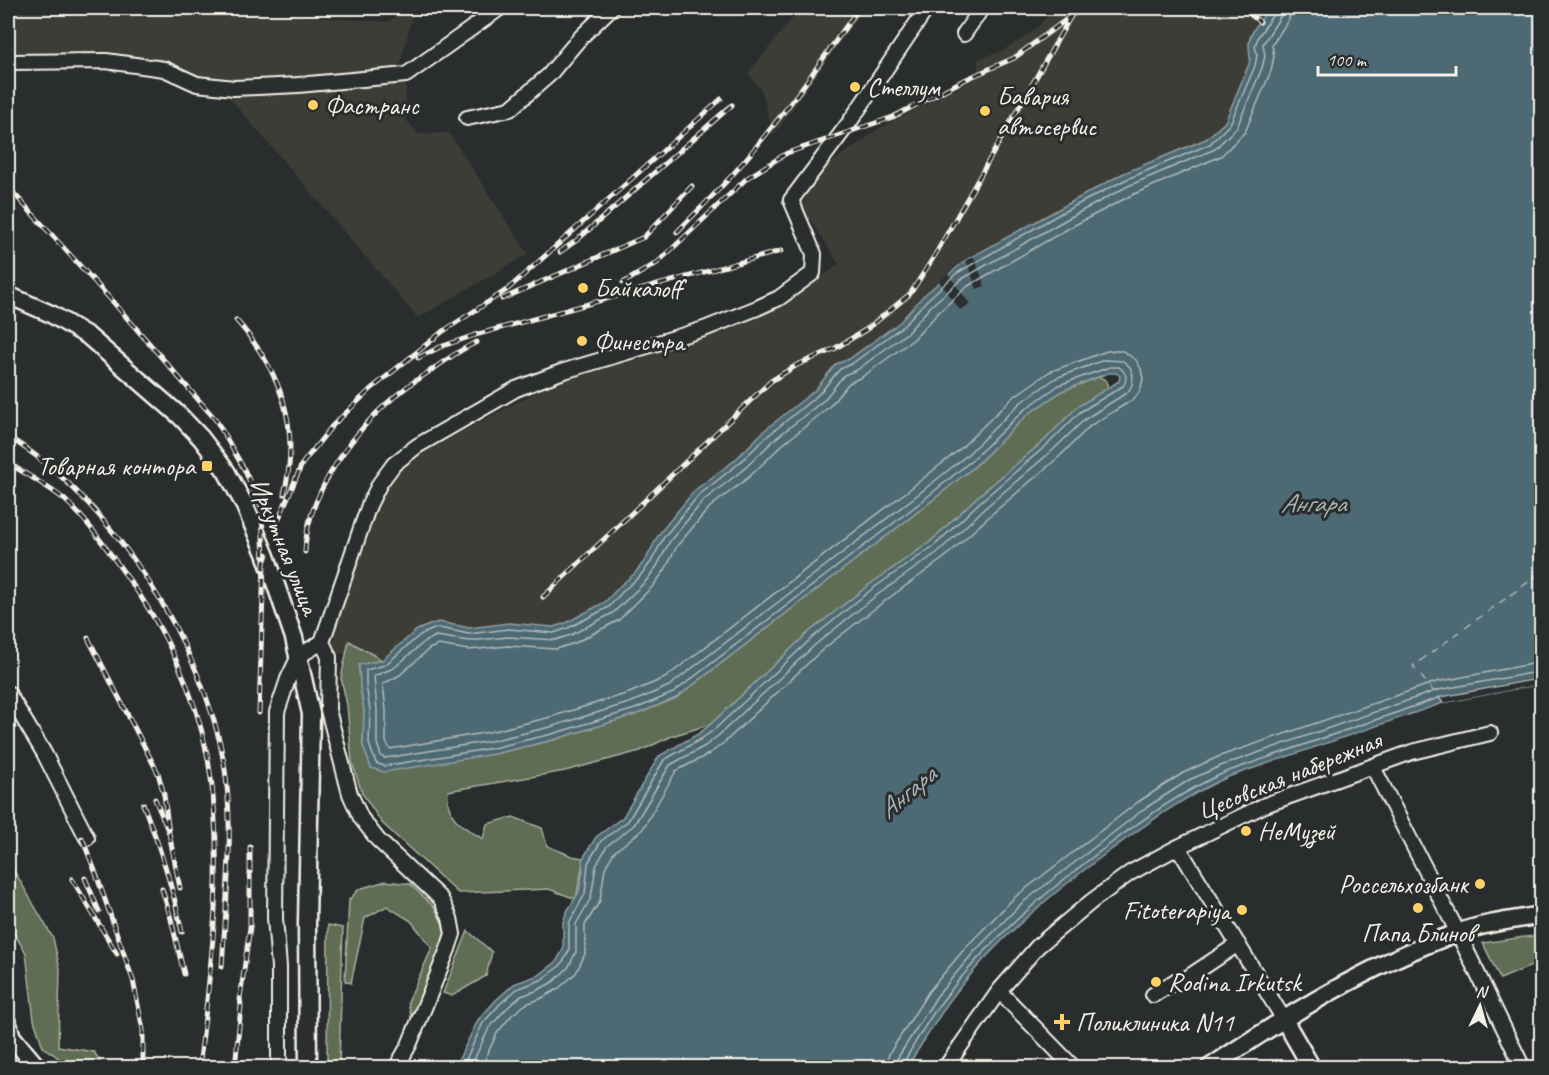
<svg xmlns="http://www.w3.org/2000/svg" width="1549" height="1075" font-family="Caveat,sans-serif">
<rect width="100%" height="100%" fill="#2a2d2e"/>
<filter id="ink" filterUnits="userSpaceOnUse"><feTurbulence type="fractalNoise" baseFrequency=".0167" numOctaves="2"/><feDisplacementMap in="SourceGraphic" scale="12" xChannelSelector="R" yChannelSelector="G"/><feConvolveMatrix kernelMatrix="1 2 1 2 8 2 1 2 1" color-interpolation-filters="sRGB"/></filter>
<g filter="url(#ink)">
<!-- built -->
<path fill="#3c3c38" d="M 8,8 L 187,8 L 388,22 L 395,17 L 399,8 L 414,8 L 398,74 L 286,78 L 274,82 L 195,78 L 153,57 L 31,54 L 8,58 Z
M 792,8 L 864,8 L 773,136 L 762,91 L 748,73 L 797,13 Z
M 1056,8 L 1270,8 L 1252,34 L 1249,41 L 1251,55 L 1249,64 L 1225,122 L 1206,139 L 1122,174 L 966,260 L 953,269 L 923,296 L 900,322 L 824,378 L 815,390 L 765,430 L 735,460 L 695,490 L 659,534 L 646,559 L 635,573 L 620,586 L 605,602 L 566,623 L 553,627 L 509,623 L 470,628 L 439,622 L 432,624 L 417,630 L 382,660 L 325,651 L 372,506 L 400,464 L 552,384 L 766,313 L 827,273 L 839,264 L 802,207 L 814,175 L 880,128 L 978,77 L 978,59 L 1002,51 L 1031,33 Z
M 406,83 L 406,120 L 419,134 L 449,133 L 528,254 L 418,318 L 228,96 Z"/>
<!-- green -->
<path fill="#5f6d55" stroke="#aaaf9e" stroke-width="1.5" d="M 1099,377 L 1106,380 L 1108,389 L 1105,392 L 1077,407 L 1045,440 L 976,498 L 930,542 L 869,585 L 808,633 L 711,724 L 672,736 L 640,751 L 565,771 L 448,791 C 445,818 463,827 483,839 L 487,824 L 513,817 L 542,828 L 547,846 L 572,856 L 584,858 L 576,899 L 549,889 L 458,893 L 382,823 L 362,793 L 352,762 L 347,705 L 341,678 L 349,641 L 382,660 L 359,665 L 360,686 L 364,710 L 363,746 L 494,754 L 553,740 L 637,714 L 676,698 L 924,507 L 975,466 L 1028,414 L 1062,391 Z
M 8,860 L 53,938 L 60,969 L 58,1046 L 94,1052 L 104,1067 L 72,1067 L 43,1047 L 34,1020 L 26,953 L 8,923 Z
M 386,881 L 410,884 L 435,908 L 445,929 L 439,959 L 418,1013 L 412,1020 L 408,1002 L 432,948 L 411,921 L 387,906 L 365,918 L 351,983 L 345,981 L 349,900 L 359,889 Z
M 328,925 L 343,928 L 339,1067 L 327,1067 Z
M 468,931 L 492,952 L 486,976 L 452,996 L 443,993 Z
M 1539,935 L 1541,962 L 1500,979 L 1483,943 Z"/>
<!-- water -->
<path fill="#4e6973" stroke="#909fa2" stroke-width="1.5" d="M 1270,8 L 1541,8 L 1541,684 L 1443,703 L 1228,777 C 1183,797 1148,823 1108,852 C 1049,896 989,945 946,1006 C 933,1026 920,1047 907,1067 L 455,1067 L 478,1020 L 496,1000 L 514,984 L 539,975 L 556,962 L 563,950 L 563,922 L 566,913 L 579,892 L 583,870 L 582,860 L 596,837 L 623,817 L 659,756 L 698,734 L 711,724 L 808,633 L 869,585 L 930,542 L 976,498 L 1045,440 L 1077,407 L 1119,381 L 1120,376 L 1116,373 L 1108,373 L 1062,391 L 1028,414 L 975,466 L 924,507 L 676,698 L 637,714 L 553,740 L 494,754 L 384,772 L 371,768 L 363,746 L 364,710 L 360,686 L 359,665 L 382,660 L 417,630 L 432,624 L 439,622 L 470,628 L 509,623 L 553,627 L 566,623 L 605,602 L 620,586 L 635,573 L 646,559 L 659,534 L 695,490 L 735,460 L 765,430 L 815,390 L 836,364 L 849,359 L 900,322 L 923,296 L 966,260 L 1122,174 L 1206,139 L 1225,122 L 1249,64 C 1251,57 1249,52 1249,45 C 1249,32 1262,18 1270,8 Z"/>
<!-- pier -->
<path fill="#2a2d2e" d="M 974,257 L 985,286 L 977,289 L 966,260 Z
M 948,274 L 970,304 L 960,310 L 939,281 Z
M 1541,677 L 1541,684 L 1443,703 L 1441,696 Z"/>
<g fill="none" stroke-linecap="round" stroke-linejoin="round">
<!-- shore -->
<path stroke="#b2bbb9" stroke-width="1.5" d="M 462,1068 L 483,1023 L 500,1004 L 517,989 L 541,980 L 561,965 L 569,951 L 569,923 L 585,894 L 588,863 L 601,841 L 628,821 L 664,760 L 701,739 L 715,729 L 812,638 L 872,589 L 934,546 L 980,502 L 1048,444 L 1080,412 L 1123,386 C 1128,379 1126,372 1119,367 L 1110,367 L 1059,385 L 1024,410 L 971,461 L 921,502 L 673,693 L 635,709 L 552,734 L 493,748 L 384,766 L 376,763 L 369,744 L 370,710 L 366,685 L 366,670 L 385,665 L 420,635 L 434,629 L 439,628 L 469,634 L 508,629 L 554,633 L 568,628 L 609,607 L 624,590 L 640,576 L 651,562 L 664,537 L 699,495 L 738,464 L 770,434 L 819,394 L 840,369 L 853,363 L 903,326 L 927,300 L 957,273 L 1063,212 L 1125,180 L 1210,144 L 1230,124 L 1255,66 L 1257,55 L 1255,46 L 1258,37 L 1274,13 L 1275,8
M 470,1068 L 489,1028 L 506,1009 L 521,996 L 536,991 L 553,982 L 568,968 L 576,952 L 576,924 L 591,898 L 596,866 L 607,846 L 634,825 L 670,765 L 705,746 L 719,735 L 816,644 L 877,595 L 938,552 L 985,508 L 1053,450 L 1085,419 L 1128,392 L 1132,385 L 1133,375 L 1130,367 L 1123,361 L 1104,360 L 1056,378 L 1020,403 L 966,456 L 916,496 L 669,686 L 632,702 L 550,727 L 491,741 L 385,758 L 381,756 L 377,743 L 377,710 L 374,676 L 394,668 L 424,642 L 436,636 L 469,641 L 508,637 L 555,640 L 571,635 L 613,613 L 646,581 L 657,566 L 670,541 L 704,500 L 743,470 L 775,439 L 824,400 L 844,375 L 857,370 L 908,332 L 932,305 L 962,279 L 1067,219 L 1128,186 L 1215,149 L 1237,127 L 1262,68 L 1265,56 L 1263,44 L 1280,17 L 1282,8
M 481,1068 L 497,1033 L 512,1015 L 526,1004 L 540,999 L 558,989 L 576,973 L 585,954 L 585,925 L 600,901 L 605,868 L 614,852 L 642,830 L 676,771 L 709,754 L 725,742 L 822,650 L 882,603 L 944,558 L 992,514 L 1059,457 L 1090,426 L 1134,399 L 1140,391 L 1143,379 L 1141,369 L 1136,360 L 1123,351 L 1107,351 L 1049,372 L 1012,398 L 960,449 L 910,489 L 665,678 L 629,693 L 547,718 L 489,732 L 390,749 L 386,742 L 386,710 L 383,684 L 400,675 L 429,649 L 438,645 L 469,650 L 508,646 L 556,649 L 575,643 L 619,620 L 653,586 L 665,570 L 677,546 L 710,507 L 749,477 L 781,446 L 829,407 L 849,383 L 862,377 L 914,339 L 939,312 L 968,286 L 1071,227 L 1132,195 L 1221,156 L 1245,132 L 1271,71 L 1274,56 L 1272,45 L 1289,19 L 1291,8
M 886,1068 L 889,1054 L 929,991 L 967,946 L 1015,897 L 1138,802 L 1183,773 L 1220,756 L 1436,682 L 1542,662
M 895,1068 L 897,1059 L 937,996 L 974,952 L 1022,903 L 1144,809 L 1189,780 L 1223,765 L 1438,690 L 1542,671
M 903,1068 L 904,1062 C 916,1041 928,1019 943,1000 C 990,938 1048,890 1110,844 C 1147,816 1183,791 1226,772 L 1441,697 L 1542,678"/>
<!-- ferry -->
<path stroke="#a9b4b3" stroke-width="1.5" stroke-dasharray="8 6" stroke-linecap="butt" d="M 1443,703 L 1413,666 L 1542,572"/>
<defs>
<path id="minor" d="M 964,34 L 982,8
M 8,62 L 106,61 L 164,69 L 197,84 L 234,88 L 298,85 L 406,75 L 500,8
M 467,118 L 510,109 L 549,75 L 580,38 L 611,8
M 322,642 L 329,657 L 328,710 L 350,794 L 361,818 L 378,840 L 441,899 L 450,918 L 453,934 L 448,949 L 409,1045 L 396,1068
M 8,693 L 44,753 L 87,838
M 1373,767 L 1458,933 L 1523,1068
M 1178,847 L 1283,1018
M 999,991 L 1074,1068
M 1153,995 L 1177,980 L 1184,980 L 1238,944
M 279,1068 L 279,967 L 275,918 L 277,712 L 288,679 L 299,656 L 322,642 L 369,505 L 380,483 L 394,464 L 417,446 L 516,389 L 561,372 L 704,329 L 757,308 L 779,298 L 813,273 L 814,254 L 791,200 L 849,123 L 927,8
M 945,1068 L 999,991 L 1038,946 L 1092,901 L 1130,873 L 1178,847 L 1265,805 L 1412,752 L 1490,733"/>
<path id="major" d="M 8,295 L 51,314 L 88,336 L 180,416 L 201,438 L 226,471 L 244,504 L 266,556 L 294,638 L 311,714 L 307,923 L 308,1068
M 1283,1018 L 1312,1068
M 8,1024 L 12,1037 L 38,1068
M 1209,1068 C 1286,1016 1368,965 1457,933 C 1484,923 1513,920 1542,915"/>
</defs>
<!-- minor casing -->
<use href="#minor" stroke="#f4f1e8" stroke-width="18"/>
<!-- major casing -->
<use href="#major" stroke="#f4f1e8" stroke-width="21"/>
<!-- minor -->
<use href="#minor" stroke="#2a2d2e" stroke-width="14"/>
<!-- major -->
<use href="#major" stroke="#2a2d2e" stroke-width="16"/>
<defs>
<path id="rail" d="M 1242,8 L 1260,22
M 1260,8 L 1267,12
M 8,187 L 114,303 L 216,420 L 244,469 L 262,508 L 264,563
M 677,232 C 698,210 721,189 740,166 C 783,116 821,62 859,8
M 560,252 L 577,240 L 732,105
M 623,283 L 657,263 L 747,178 L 787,153 L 893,117 L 962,81 L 1014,58 L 1071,16 L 1078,8
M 502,299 L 644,237 L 692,186
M 236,320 C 281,371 301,426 284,494
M 418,358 L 440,347 L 475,335 L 781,251
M 8,437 C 110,497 204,646 224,763 C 235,829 226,900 222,967
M 8,463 C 26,474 48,486 65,500 C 88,521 107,549 125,574 C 165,628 196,693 208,759 C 226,860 211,967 199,1068
M 274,530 L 302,464 L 332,426 L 371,389 L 442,332 L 508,289 L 721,99
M 305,552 C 306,493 357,425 403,390 C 412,382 423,376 433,369 C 448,359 461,349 477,342
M 543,597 L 771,381 L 797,365 L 834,349 L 867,329 L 910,294 L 935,255 L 1071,16
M 88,638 L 158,773 L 164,795 L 169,833
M 259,713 L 264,563 L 267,554
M 155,799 L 169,833 L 180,888
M 143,804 C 160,846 173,888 182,932
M 82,838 L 95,871 L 133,980 L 143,1030 L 143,1068
M 85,878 L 99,911
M 72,879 L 117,954
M 162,889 L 171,919 L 184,974
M 235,1068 L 241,1006 L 240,998 L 250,927 L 250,847"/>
</defs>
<!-- rail casing -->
<use href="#rail" stroke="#f4f1e8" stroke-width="5"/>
<!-- rail -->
<use href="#rail" stroke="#2a2d2e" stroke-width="3" stroke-dasharray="9" stroke-linecap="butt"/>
</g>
</g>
<!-- markers -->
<g fill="#ffd166" stroke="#2a2d2e" stroke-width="2">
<circle cx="855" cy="87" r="6"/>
<circle cx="313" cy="105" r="6"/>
<circle cx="985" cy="111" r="6"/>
<circle cx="583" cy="288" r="6"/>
<circle cx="582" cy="341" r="6"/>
<rect x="201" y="460" width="12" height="12" rx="3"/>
<circle cx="1246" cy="831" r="6"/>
<circle cx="1480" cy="884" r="6"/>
<circle cx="1418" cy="908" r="6"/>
<circle cx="1242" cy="910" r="6"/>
<circle cx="1156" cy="982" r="6"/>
<path d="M1059 1013h6v6h6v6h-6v6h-6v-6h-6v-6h6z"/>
</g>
<g text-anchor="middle" stroke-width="6" stroke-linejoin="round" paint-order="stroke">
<!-- poi labels -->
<g font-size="26" fill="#f4f1e8" stroke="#2a2d2e" text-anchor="start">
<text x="867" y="96">Стеллум</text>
<text x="997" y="105">Бавария<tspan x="997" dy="30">автосервис</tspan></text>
<text x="325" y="114">Фастранс</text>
<text x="595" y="297">Байкалoff</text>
<text x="594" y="350">Финестра</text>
<text x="195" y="475" text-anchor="end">Товарная контора</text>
<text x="1258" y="840">НеМузей</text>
<text x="1468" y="893" text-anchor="end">Россельхозбанк</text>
<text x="1230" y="919" text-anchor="end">Fitoterapiya</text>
<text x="1418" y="942" text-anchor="middle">Папа Блинов</text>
<text x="1168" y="991">Rodina Irkutsk</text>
<text x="1076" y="1031">Поликлиника N11</text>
</g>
<!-- street labels -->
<g font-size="26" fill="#f4f1e8" stroke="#2a2d2e">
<text transform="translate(285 546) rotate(68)" y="9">Иркутная улица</text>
<text transform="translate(1289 775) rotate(-22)" y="9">Цесовская набережная</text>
</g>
<!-- water labels -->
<g font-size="27" font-style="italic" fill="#a9b4b3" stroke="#2a2d2e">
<text x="1313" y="512">Ангара</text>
<text transform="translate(907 792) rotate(-40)" y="9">Ангара</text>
</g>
</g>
<!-- margin -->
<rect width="1549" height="1075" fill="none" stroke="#2a2d2e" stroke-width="30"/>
<rect x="15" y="15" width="1519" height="1045" fill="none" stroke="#f4f1e8" stroke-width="2" filter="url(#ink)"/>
<!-- north arrow -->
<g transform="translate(1480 1006) rotate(5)" stroke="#2a2d2e" stroke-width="4.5" paint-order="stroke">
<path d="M0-4.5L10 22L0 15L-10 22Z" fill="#f4f1e8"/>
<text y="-9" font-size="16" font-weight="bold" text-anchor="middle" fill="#f4f1e8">N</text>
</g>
<!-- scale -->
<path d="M1318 66v9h138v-9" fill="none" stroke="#f4f1e8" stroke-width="3"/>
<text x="1327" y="66" font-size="18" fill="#f4f1e8" stroke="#2a2d2e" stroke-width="4.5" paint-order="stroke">100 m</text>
</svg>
